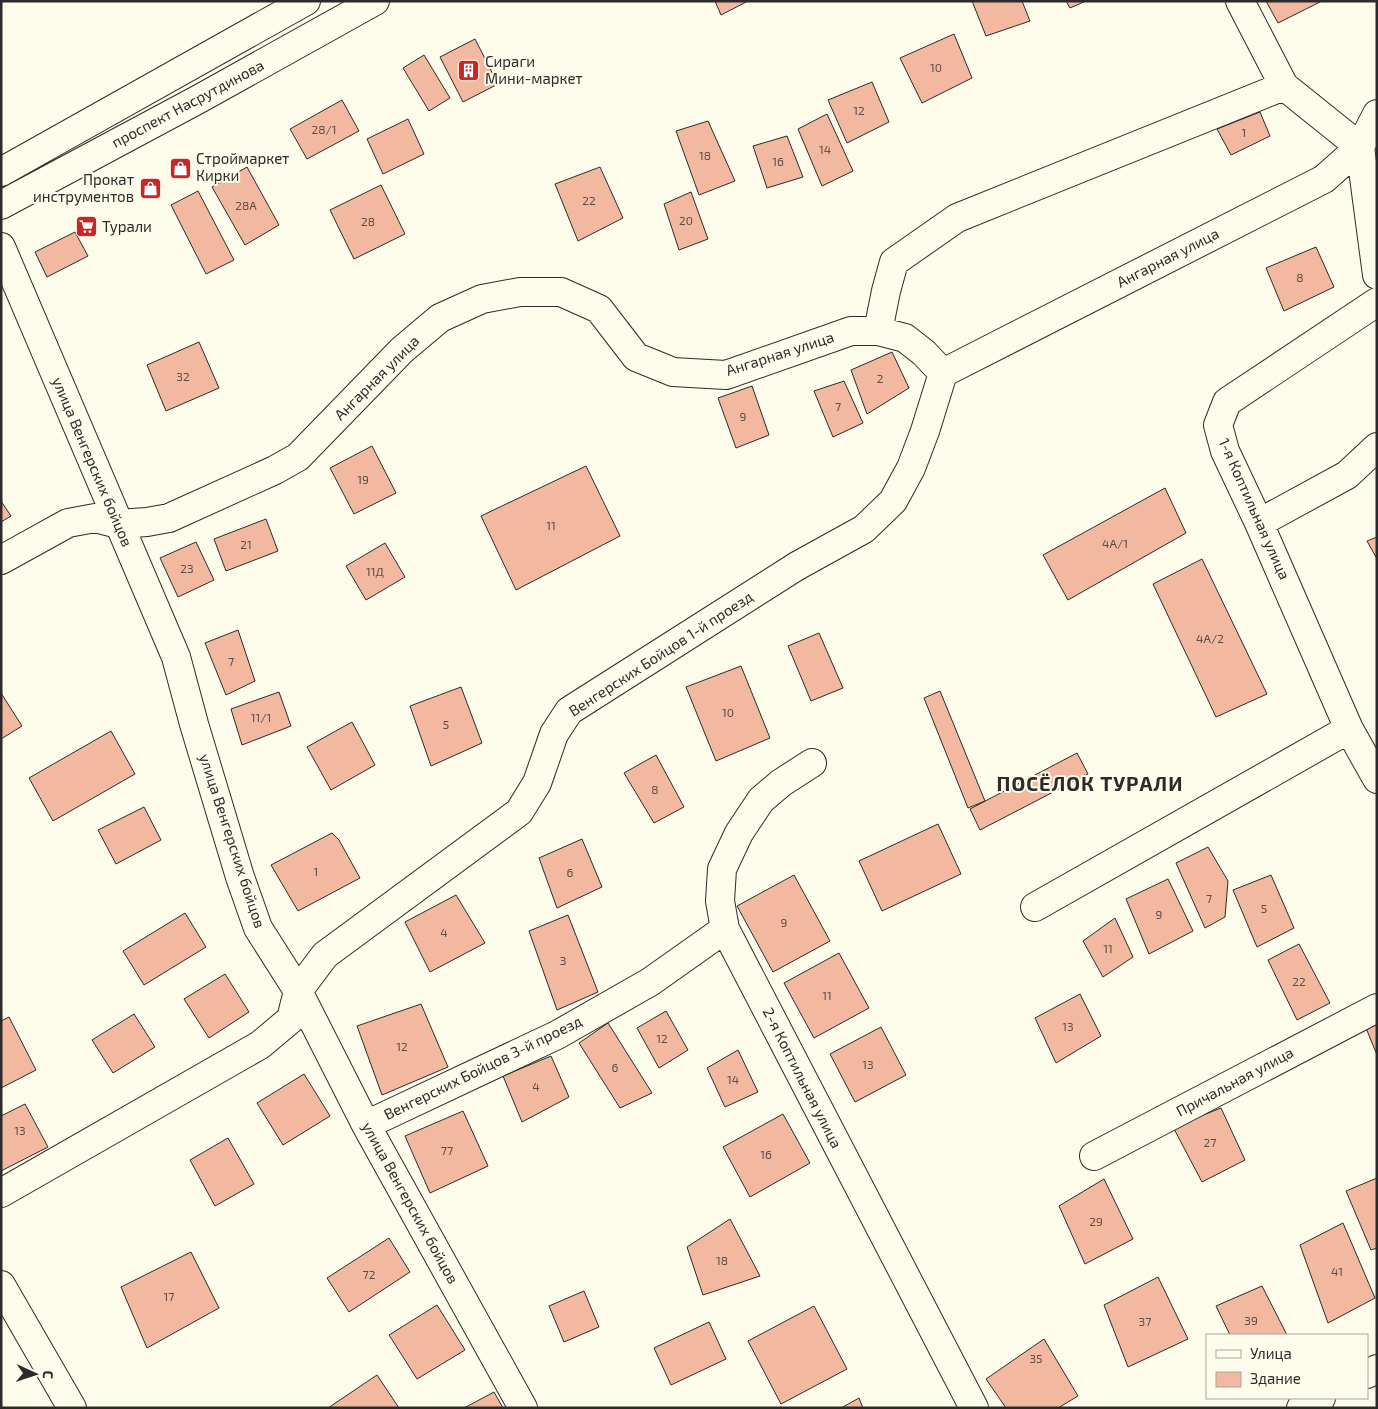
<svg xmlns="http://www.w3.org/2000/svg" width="1378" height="1409" font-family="'Exo 2',sans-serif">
<rect width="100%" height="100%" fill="#fdfbea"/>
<!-- building -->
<path fill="#f2b8a0" stroke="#2b2b2b" d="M 715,1 L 748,1 L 721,15 Z
M 972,1 L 1022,1 L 1030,21 L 986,36 Z
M 1066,1 L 1086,1 L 1070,8 Z
M 1266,1 L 1322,1 L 1278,23 Z
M 954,34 L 972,78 L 922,103 L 900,58 Z
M 475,39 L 498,84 L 463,102 L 440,57 Z
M 424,55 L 450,98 L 429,111 L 403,68 Z
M 872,82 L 889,122 L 847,143 L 828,100 Z
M 342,100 L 359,131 L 307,159 L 290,129 Z
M 1260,112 L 1270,136 L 1231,155 L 1217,129 Z
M 827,114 L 853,171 L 822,186 L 798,129 Z
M 408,119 L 424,154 L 383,174 L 367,139 Z
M 708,121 L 735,181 L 699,195 L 676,131 Z
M 787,136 L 803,177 L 767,188 L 753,146 Z
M 247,167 L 279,225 L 245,245 L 212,187 Z
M 600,167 L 623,218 L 578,241 L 555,184 Z
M 381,185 L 405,234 L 354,259 L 330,210 Z
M 198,191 L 234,260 L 206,274 L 171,205 Z
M 691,192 L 708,239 L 679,250 L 664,204 Z
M 75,232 L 88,256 L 47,277 L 35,252 Z
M 1316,247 L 1334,287 L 1284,311 L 1266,268 Z
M 199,342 L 219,388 L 166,411 L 147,365 Z
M 892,352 L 909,388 L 867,414 L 851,370 Z
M 844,381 L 863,423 L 833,437 L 814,391 Z
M 752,386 L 769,435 L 736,448 L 718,398 Z
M 372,446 L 396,493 L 354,514 L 330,468 Z
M 586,466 L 620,536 L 516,590 L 481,516 Z
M 1165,488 L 1186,533 L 1068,600 L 1043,555 Z
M 1,501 L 11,516 L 1,522 Z
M 266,519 L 278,551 L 226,571 L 214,539 Z
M 1377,537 L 1377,559 L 1367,541 Z
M 196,542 L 214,580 L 178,597 L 160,558 Z
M 385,543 L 405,577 L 366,600 L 346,566 Z
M 1202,559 L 1267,694 L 1216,717 L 1153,584 Z
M 238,630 L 255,681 L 226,695 L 205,643 Z
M 819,633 L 843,688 L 811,701 L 788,646 Z
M 741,666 L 770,738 L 716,761 L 686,687 Z
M 461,687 L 482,743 L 431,766 L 410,706 Z
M 940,691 L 985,801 L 968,808 L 924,698 Z
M 279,692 L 291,726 L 242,745 L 231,709 Z
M 1,693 L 22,726 L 1,739 Z
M 352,722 L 375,765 L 331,790 L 307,747 Z
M 111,731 L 135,774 L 53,821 L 29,778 Z
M 1077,753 L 1088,774 L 980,830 L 970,809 Z
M 656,755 L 684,807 L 654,823 L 624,773 Z
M 144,807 L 161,840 L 116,864 L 98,830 Z
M 938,824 L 961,874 L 882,911 L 859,861 Z
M 332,833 L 339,840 L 360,878 L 298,911 L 271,865 Z
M 582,839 L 602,887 L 557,908 L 539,858 Z
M 1208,847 L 1228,881 L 1225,917 L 1205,928 L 1176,863 Z
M 794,875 L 830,941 L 773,972 L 737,906 Z
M 1271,875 L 1294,928 L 1257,947 L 1233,890 Z
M 1168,879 L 1193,931 L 1149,954 L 1126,899 Z
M 456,895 L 485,943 L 430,972 L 405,922 Z
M 185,913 L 206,947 L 144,985 L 123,951 Z
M 568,915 L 598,992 L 557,1010 L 529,931 Z
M 1115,918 L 1133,957 L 1103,977 L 1083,941 Z
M 1299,944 L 1330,1003 L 1297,1020 L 1268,960 Z
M 839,953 L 869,1008 L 814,1038 L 784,983 Z
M 225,974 L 249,1012 L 209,1038 L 184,999 Z
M 1080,994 L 1101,1036 L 1056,1063 L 1035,1018 Z
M 421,1004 L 448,1067 L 382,1095 L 357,1026 Z
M 666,1011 L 688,1050 L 659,1068 L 637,1028 Z
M 134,1014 L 155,1047 L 113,1073 L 92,1040 Z
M 9,1017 L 36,1070 L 1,1088 L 1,1021 Z
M 608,1023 L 652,1093 L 620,1108 L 579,1043 Z
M 1377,1024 L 1377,1055 L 1366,1028 Z
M 881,1027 L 906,1075 L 855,1102 L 830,1054 Z
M 738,1050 L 758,1092 L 725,1107 L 707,1068 Z
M 551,1056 L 569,1097 L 522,1122 L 503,1076 Z
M 304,1074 L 330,1116 L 283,1145 L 257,1103 Z
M 25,1104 L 48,1147 L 1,1171 L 1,1116 Z
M 1221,1108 L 1245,1160 L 1202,1182 L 1173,1127 Z
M 463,1111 L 488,1166 L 430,1193 L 405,1136 Z
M 783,1114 L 810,1163 L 750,1197 L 723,1147 Z
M 228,1138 L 254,1184 L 215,1206 L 190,1160 Z
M 1377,1178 L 1377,1248 L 1371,1250 L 1346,1191 Z
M 1104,1179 L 1133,1239 L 1085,1264 L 1059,1206 Z
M 730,1219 L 760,1276 L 703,1295 L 687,1247 Z
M 1343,1223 L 1375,1298 L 1328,1323 L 1300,1245 Z
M 389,1238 L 410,1272 L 349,1312 L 327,1278 Z
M 191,1252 L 219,1308 L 147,1348 L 121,1287 Z
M 1158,1277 L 1188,1339 L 1128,1367 L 1104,1305 Z
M 1262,1286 L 1287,1335 L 1230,1335 L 1216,1306 Z
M 584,1291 L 599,1327 L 564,1342 L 549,1306 Z
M 437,1305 L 465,1350 L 417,1379 L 389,1335 Z
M 814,1306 L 847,1369 L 781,1404 L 748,1341 Z
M 709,1322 L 726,1359 L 671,1385 L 654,1348 Z
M 1044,1339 L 1078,1396 L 1058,1408 L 1006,1408 L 986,1379 Z
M 377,1375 L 399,1408 L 328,1408 Z
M 494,1392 L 503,1408 L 464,1408 Z
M 859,1398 L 863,1408 L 841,1408 Z"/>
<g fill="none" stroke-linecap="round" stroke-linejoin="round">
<defs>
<path id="minor" d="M 1377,114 L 1360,147 L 1377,275
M 1,247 L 176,657 L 194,724 L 240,877 L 258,928 L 298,991 L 366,1125 L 523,1408
M 1377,302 L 1227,402 L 1218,425 L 1225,451 L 1259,523 L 1349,729 L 1377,779
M 878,331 L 886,291 L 894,262 L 957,218 L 1284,86
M 1259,523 L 1347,475 L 1377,447
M 1,560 L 68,523 L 95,518 L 118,524 L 147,522 L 169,518 L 275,470 L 298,457 L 402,350 L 440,318 L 482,299 L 520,292 L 561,292 L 599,309 L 636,357 L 673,372 L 726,375 L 851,331 L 878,331 L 905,338 L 924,353 L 943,373 L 1324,179 L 1360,147 L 1284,86 L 1240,1
M 812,763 L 781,783 L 761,800 L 739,833 L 722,869 L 720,901 L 725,929 L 974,1408
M 1035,907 L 1349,729
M 366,1125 L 557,1035 L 650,982 L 725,929
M 1094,1156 L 1377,1008
M 1,1193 L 260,1045 L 291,1019 L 298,991 L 325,955 L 519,812 L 537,783 L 554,734 L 569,711 L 797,566 L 864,529 L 893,501 L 911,468 L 925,431 L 943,373
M 1,1285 L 72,1408
M 1367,1374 L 1377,1369
M 1301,1408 L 1321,1398"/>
<path id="major" d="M 1,172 L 306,1
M 1,205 L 199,99 L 375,1"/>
</defs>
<!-- minor casing -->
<use href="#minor" stroke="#2b2b2b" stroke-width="30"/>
<!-- major casing -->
<use href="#major" stroke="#2b2b2b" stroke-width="30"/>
<!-- minor -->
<use href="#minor" stroke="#fdfbea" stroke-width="28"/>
<!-- major -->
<use href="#major" stroke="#fdfbea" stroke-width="28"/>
</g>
<!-- icons -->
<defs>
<symbol id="building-square" viewBox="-11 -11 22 22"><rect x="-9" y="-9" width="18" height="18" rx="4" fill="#c62828" stroke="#fdfbea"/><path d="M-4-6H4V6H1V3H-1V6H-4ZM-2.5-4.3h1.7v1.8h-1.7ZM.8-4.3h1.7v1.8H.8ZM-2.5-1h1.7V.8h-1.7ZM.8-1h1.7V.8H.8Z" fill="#fff"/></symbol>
<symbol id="shop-square" viewBox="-11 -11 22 22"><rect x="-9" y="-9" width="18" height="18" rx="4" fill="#c62828" stroke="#fdfbea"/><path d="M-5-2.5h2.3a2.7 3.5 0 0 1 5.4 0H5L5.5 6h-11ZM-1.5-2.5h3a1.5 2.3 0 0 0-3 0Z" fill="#fff"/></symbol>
<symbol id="supermarket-square" viewBox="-11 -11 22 22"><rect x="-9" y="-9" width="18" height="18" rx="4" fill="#c62828" stroke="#fdfbea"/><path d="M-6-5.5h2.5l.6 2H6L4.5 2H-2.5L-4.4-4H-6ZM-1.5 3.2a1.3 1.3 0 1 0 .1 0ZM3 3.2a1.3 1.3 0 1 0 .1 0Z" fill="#fff"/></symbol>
</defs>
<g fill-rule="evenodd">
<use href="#building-square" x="456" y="58" width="25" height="25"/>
<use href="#shop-square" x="168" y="156" width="25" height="25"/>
<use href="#shop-square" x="138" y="176" width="25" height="25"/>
<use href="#supermarket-square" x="74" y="214" width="25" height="25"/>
</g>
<g text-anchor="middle" stroke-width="4" stroke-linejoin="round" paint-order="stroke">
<!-- number labels -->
<g font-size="12" fill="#5d4e48">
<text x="936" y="72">10</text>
<text x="859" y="115">12</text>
<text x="324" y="134">28/1</text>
<text x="1244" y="137">1</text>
<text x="825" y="154">14</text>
<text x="705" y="160">18</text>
<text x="778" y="166">16</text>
<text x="589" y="205">22</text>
<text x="246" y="210">28А</text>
<text x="686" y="225">20</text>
<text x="368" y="226">28</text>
<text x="1300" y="282">8</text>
<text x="183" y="381">32</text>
<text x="880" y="383">2</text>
<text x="838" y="411">7</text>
<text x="743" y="421">9</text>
<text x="363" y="484">19</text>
<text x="551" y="530">11</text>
<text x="1115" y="548">4А/1</text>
<text x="246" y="549">21</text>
<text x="187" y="573">23</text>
<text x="375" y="576">11Д</text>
<text x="1210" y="643">4А/2</text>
<text x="231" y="666">7</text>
<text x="728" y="717">10</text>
<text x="261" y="722">11/1</text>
<text x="446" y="729">5</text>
<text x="655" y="794">8</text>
<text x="316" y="876">1</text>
<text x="570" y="877">6</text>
<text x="1209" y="903">7</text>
<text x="1264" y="913">5</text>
<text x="1159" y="919">9</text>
<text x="784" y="927">9</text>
<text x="444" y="937">4</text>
<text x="1108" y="953">11</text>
<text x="563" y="965">3</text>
<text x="1299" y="986">22</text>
<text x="827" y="1000">11</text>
<text x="1068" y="1031">13</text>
<text x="662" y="1043">12</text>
<text x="402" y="1051">12</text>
<text x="868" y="1069">13</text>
<text x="615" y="1072">6</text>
<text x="733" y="1084">14</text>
<text x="536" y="1091">4</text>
<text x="20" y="1135">13</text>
<text x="1210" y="1147">27</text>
<text x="447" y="1155">77</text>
<text x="766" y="1159">16</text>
<text x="1096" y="1226">29</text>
<text x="722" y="1265">18</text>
<text x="1337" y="1276">41</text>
<text x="369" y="1279">72</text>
<text x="169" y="1301">17</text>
<text x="1251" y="1325">39</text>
<text x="1145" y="1326">37</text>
<text x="1036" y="1363">35</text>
</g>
<!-- poi labels -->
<g font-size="15" fill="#2b2b2b" stroke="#fdfbea" text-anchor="start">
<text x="485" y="67">Сираги<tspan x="485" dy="17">Мини-маркет</tspan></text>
<text x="196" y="164">Строймаркет<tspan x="196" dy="17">Кирки</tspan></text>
<text x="134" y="185" text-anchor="end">Прокат<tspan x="134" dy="17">инструментов</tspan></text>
<text x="102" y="232">Турали</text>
</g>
<!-- street labels -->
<g font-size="15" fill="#2b2b2b" stroke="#fdfbea">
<text transform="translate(188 104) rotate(-28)" y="5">проспект Насрутдинова</text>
<text transform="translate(1168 258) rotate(-27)" y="5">Ангарная улица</text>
<text transform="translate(780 354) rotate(-18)" y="5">Ангарная улица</text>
<text transform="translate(377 378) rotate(-45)" y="5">Ангарная улица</text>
<text transform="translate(92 462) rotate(67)" y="5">улица Венгерских бойцов</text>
<text transform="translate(1254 509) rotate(66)" y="5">1-я Коптильная улица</text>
<text transform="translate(661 654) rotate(-33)" y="5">Венгерских Бойцов 1-й проезд</text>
<text transform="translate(232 841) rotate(72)" y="5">улица Венгерских бойцов</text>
<text transform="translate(483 1068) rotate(-26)" y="5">Венгерских Бойцов 3-й проезд</text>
<text transform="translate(802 1078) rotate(63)" y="5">2-я Коптильная улица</text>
<text transform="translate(1235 1082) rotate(-28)" y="5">Причальная улица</text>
<text transform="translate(410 1203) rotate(61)" y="5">улица Венгерских бойцов</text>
</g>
<!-- district labels -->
<g font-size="20" font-weight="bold" letter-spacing="1" fill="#2b2b2b" stroke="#fdfbea">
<text x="1090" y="791">ПОСЁЛОК ТУРАЛИ</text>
</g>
</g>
<!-- border -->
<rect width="1378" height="1409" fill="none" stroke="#2b2b2b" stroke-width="5"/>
<!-- legend -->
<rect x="1206" y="1334" width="162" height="65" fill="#fdfbea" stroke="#a9a89e"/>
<rect x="1216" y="1350" width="25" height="8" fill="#fdfbea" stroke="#a9a89e"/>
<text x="1250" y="1359" font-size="15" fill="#2b2b2b">Улица</text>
<rect x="1216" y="1372" width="25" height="15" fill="#f2b8a0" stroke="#a9a89e"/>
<text x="1250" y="1384" font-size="15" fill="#2b2b2b">Здание</text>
<!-- north arrow -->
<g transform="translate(35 1374) rotate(93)" stroke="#fdfbea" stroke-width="4" paint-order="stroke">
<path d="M0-4L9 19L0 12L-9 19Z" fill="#2b2b2b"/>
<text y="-8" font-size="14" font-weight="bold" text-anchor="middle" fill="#2b2b2b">С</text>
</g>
</svg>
